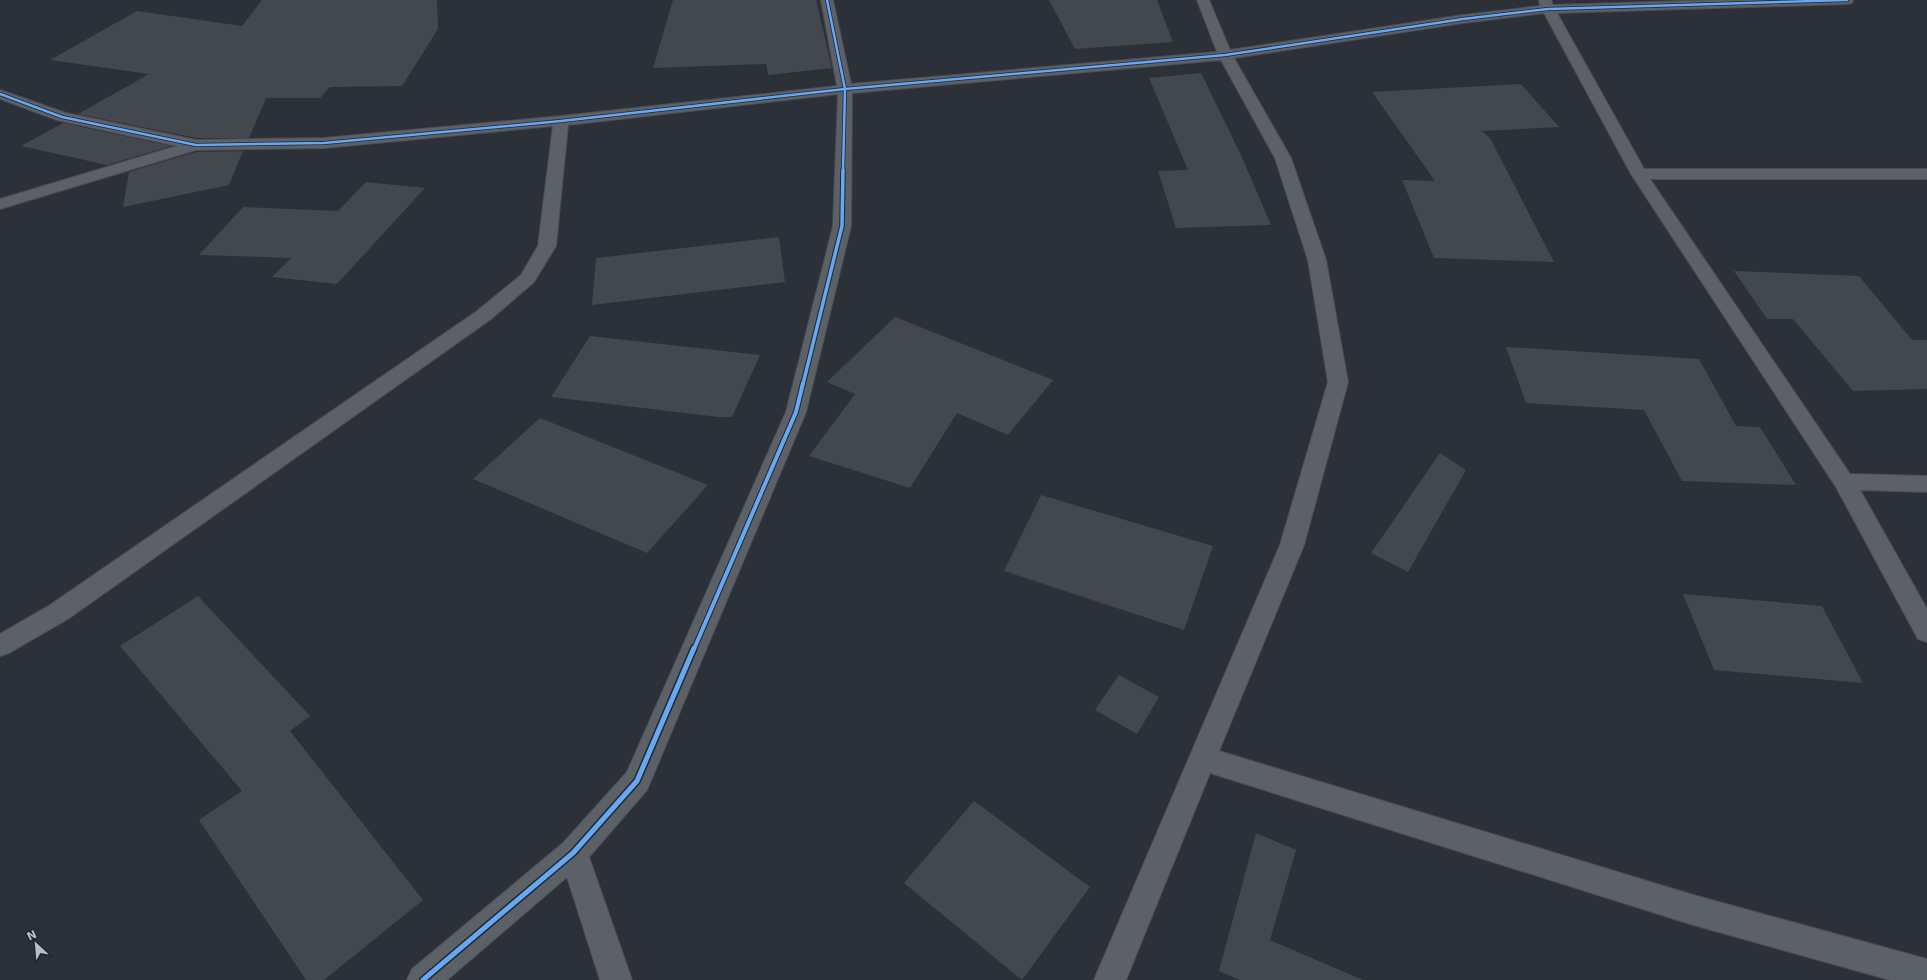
<svg xmlns="http://www.w3.org/2000/svg" width="1927" height="980" font-family="'DejaVu Sans',sans-serif">
<rect width="100%" height="100%" fill="#2c3139"/>
<!-- building -->
<path fill="#43474e" d="M 262,0 L 437,0 L 438,29 L 402,86 L 330,87 L 320,98 L 266,98 L 249,138 L 196,138 L 78,114 L 149,74 L 50,60 L 137,11 L 242,26 Z
M 673,0 L 816,0 L 832,68 L 768,75 L 766,64 L 653,68 Z
M 1049,0 L 1157,0 L 1173,42 L 1075,49 Z
M 1201,73 L 1241,155 L 1271,225 L 1176,228 L 1158,171 L 1188,170 L 1149,78 Z
M 1521,84 L 1559,127 L 1482,131 L 1490,138 L 1554,262 L 1434,258 L 1402,180 L 1435,181 L 1372,92 Z
M 63,123 L 171,146 L 107,165 L 21,146 Z
M 243,151 L 229,185 L 123,207 L 129,172 L 196,152 Z
M 366,182 L 425,188 L 337,284 L 272,277 L 291,258 L 199,255 L 243,207 L 338,211 Z
M 779,237 L 785,282 L 592,305 L 596,258 Z
M 1734,271 L 1859,276 L 1912,340 L 1927,340 L 1927,389 L 1853,391 L 1793,319 L 1767,319 Z
M 895,317 L 1053,380 L 1008,435 L 957,413 L 910,488 L 809,456 L 855,394 L 827,382 Z
M 590,336 L 760,355 L 732,417 L 718,417 L 551,397 Z
M 1506,347 L 1699,359 L 1736,426 L 1760,427 L 1796,485 L 1682,481 L 1644,410 L 1526,403 Z
M 540,418 L 708,485 L 647,553 L 473,479 Z
M 1440,453 L 1466,470 L 1408,572 L 1371,553 Z
M 1041,495 L 1213,546 L 1184,630 L 1004,571 Z
M 1683,594 L 1822,606 L 1863,683 L 1714,670 Z
M 198,596 L 310,716 L 290,731 L 423,900 L 324,980 L 306,980 L 199,820 L 242,791 L 120,646 Z
M 1119,675 L 1159,697 L 1137,734 L 1095,710 Z
M 974,801 L 1090,887 L 1022,980 L 904,883 Z
M 1256,833 L 1296,850 L 1270,940 L 1363,980 L 1240,980 L 1219,971 Z"/>
<g fill="none" stroke-linecap="round" stroke-linejoin="round">
<defs>
<path id="street" d="M 821,0 L 833,0 L 851,84 L 1217,52 L 1197,0 L 1209,0 L 1230,50 L 1463,15 L 1540,6 L 1539,0 L 1551,0 L 1553,5 L 1718,0 L 1853,0 L 1852,3 L 1847,4 L 1557,13 L 1644,169 L 1927,169 L 1927,179 L 1650,179 L 1850,474 L 1927,476 L 1927,492 L 1860,490 L 1927,609 L 1927,642 L 1918,639 L 1836,487 L 1631,174 L 1544,13 L 1463,23 L 1234,58 L 1291,158 L 1326,260 L 1348,382 L 1304,545 L 1219,751 L 1690,894 L 1927,959 L 1927,980 L 1890,980 L 1690,924 L 1210,773 L 1126,980 L 1094,980 L 1280,545 L 1328,382 L 1308,260 L 1275,158 L 1221,60 L 852,93 L 851,226 L 806,412 L 647,790 L 589,857 L 632,980 L 600,980 L 567,877 L 447,980 L 407,980 L 412,969 L 563,843 L 627,772 L 786,412 L 833,226 L 838,94 L 568,125 L 556,246 L 534,282 L 491,319 L 68,619 L 9,653 L 0,656 L 0,634 L 50,605 L 477,311 L 521,275 L 538,246 L 553,126 L 324,148 L 196,150 L 0,209 L 0,199 L 177,146 L 57,120 L 0,99 L 0,90 L 66,113 L 196,140 L 324,138 L 561,116 L 837,86 Z"/>
</defs>
<!-- street casing -->
<use href="#street" stroke="#4a4d54" stroke-width="2"/>
<!-- street -->
<use href="#street" fill="#5c6067" fill-rule="evenodd"/>
<defs>
<path id="cycleway-far3" d="M 827,0 L 845,89 L 843,171
M 0,94 L 62,117 L 196,145 L 324,143 L 561,121 L 845,89 L 1225,55 L 1463,19 L 1548,9 L 1847,0"/>
<path id="cycleway-far2" d="M 803,384 L 842,226 L 843,170"/>
<path id="cycleway-far1" d="M 694,649 L 796,412 L 803,383"/>
<path id="cycleway" d="M 423,980 L 573,853 L 637,781 L 694,648"/>
</defs>
<!-- cycleway-far3 casing -->
<use href="#cycleway-far3" stroke="#1f2733" stroke-width="4"/>
<!-- cycleway-far2 casing -->
<use href="#cycleway-far2" stroke="#1f2733" stroke-width="5.5"/>
<!-- cycleway-far1 casing -->
<use href="#cycleway-far1" stroke="#1f2733" stroke-width="6"/>
<!-- cycleway casing -->
<use href="#cycleway" stroke="#1f2733" stroke-width="8"/>
<!-- cycleway-far3 -->
<use href="#cycleway-far3" stroke="#66a8f1" stroke-width="2.5"/>
<!-- cycleway-far2 -->
<use href="#cycleway-far2" stroke="#66a8f1" stroke-width="3.5"/>
<!-- cycleway-far1 -->
<use href="#cycleway-far1" stroke="#66a8f1" stroke-width="4"/>
<!-- cycleway -->
<use href="#cycleway" stroke="#66a8f1" stroke-width="5"/>
</g>
<!-- north arrow -->
<g transform="translate(36 944) rotate(334)" stroke="#1f2733" stroke-width="3" paint-order="stroke">
<path d="M0-3L7 15L0 10L-7 15Z" fill="#b7bdc9"/>
<text y="-6" font-size="11" font-weight="bold" text-anchor="middle" fill="#b7bdc9">N</text>
</g>
</svg>
